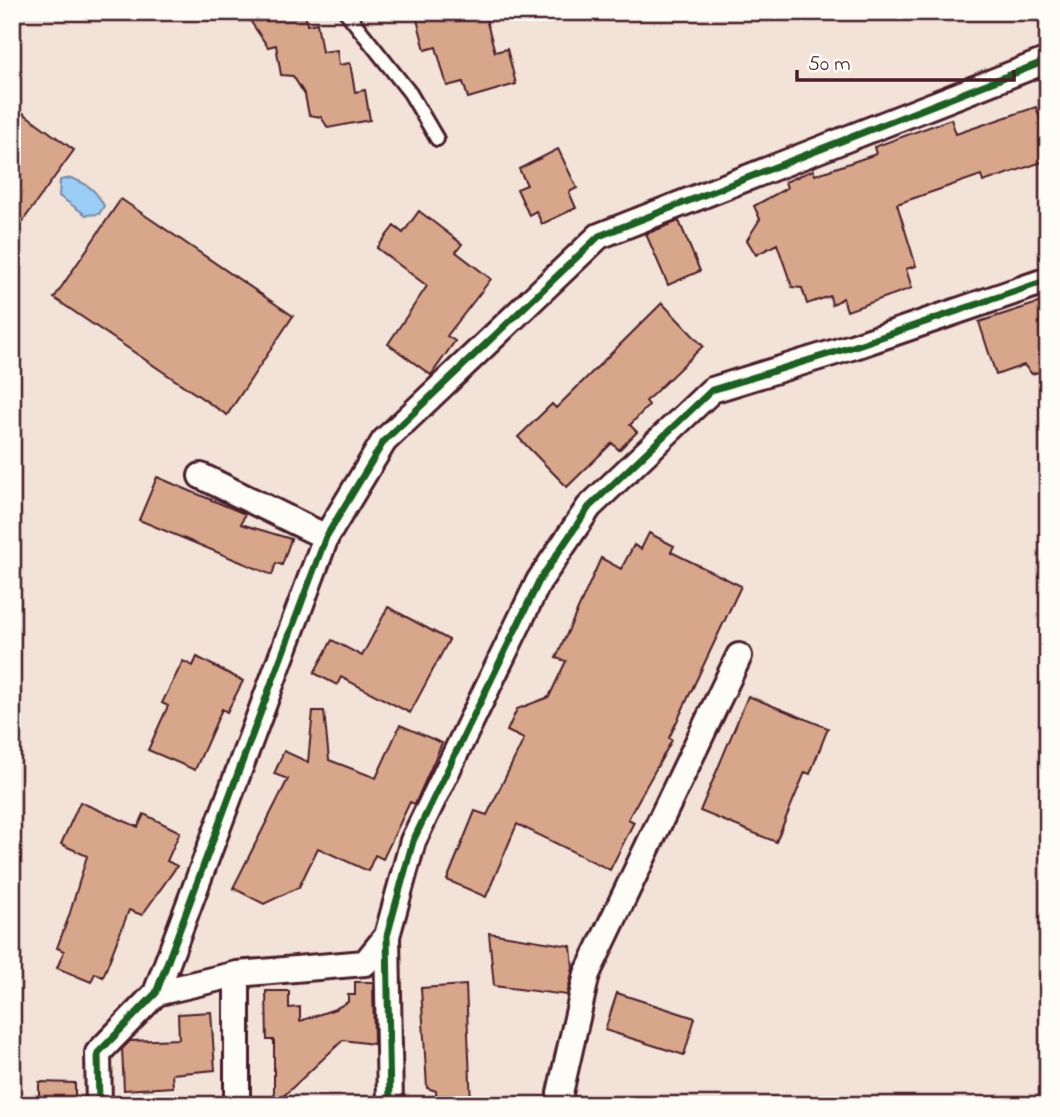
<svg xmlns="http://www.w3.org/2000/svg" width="1060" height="1117" font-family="'Indie Flower',sans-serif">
<rect width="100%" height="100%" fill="#f2e2d7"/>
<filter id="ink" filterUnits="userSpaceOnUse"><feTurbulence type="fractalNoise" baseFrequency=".0143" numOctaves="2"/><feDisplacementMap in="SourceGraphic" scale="14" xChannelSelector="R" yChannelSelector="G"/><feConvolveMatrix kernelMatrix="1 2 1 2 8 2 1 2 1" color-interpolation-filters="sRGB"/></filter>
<g filter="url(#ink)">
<!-- water -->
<path fill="#9acef7" stroke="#7a88a5" stroke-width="2" d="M 71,178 C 88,184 96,190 104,206 L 99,214 L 86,215 L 59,196 L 60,180 Z"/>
<!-- building -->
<path fill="#d8a78b" stroke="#4a1f2b" stroke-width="2" d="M 287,12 L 305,12 L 307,25 L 317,23 L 322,52 L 337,50 L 339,65 L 350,63 L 355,92 L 365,90 L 370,120 L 328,128 L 321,117 L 309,115 L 305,95 L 293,76 L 281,75 L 276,45 L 268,47 L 249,19 Z
M 415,12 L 484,12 L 495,52 L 507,49 L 516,84 L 468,98 L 463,82 L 447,86 L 436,47 L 425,50 Z
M 12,105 L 74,150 L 12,236 Z
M 1036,107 L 1048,141 L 1048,160 L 983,182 L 981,175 L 897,204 L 916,266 L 906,269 L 912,288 L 847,311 L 843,298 L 832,305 L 830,296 L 807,304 L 802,288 L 792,287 L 777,244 L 756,255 L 747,240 L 760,219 L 754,206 L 787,188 L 785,182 L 813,170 L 815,175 L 876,154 L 874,147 L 951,119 L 956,134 Z
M 558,149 L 577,188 L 569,192 L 576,208 L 542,224 L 536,211 L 529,215 L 517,189 L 527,185 L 519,169 Z
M 121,199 L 293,316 L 227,415 L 54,298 Z
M 419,211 L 462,244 L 456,252 L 491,279 L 447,336 L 455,341 L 431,375 L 388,344 L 427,286 L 377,248 L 394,226 L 403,233 Z
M 679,221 L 700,271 L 668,285 L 646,234 Z
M 1041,302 L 1048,323 L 1048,369 L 1032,374 L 1024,365 L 996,375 L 979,322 Z
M 662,303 L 703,346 L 646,401 L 649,405 L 630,425 L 637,432 L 619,450 L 612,443 L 567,487 L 518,437 L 552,404 L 556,408 Z
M 157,477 L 245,514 L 241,524 L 291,539 L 282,565 L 276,563 L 272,575 L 139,520 Z
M 649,533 L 674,546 L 671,552 L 741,586 L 669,738 L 672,740 L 628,819 L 634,822 L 610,870 L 517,824 L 486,897 L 447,880 L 475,811 L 487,815 L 524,739 L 507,731 L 517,709 L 549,697 L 566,661 L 556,658 L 601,558 L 621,569 L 634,545 L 641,549 Z
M 388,607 L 449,640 L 410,713 L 341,677 L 337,685 L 314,673 L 332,640 L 362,656 Z
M 197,657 L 243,681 L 227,712 L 222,709 L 195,770 L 148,750 L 168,706 L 162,703 L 183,661 L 193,666 Z
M 748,696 L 828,728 L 810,774 L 805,772 L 776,842 L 700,811 Z
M 313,711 L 324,711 L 329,760 L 376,778 L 400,725 L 442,743 L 415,804 L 410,802 L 383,859 L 375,855 L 368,871 L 318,848 L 299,887 L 264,904 L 233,888 L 288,779 L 274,774 L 284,751 L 308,762 Z
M 80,802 L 138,827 L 144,814 L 180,832 L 167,861 L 177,866 L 142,915 L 129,910 L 103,977 L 95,973 L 91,982 L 57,968 L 64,951 L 57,948 L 69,916 L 87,856 L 61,844 Z
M 489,933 L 571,946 L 573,968 L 567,995 L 494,986 Z
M 355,982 L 373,982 L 374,1044 L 343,1040 L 274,1105 L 274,1040 L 267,1040 L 266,991 L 289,991 L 289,1008 L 300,1007 L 300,1021 L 335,1009 L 348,1002 L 348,995 L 355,995 Z
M 466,985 L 471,1105 L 437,1105 L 436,1091 L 427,1088 L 421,988 Z
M 617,993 L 695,1018 L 684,1055 L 605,1030 Z
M 211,1012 L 215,1070 L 172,1074 L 173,1087 L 124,1090 L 122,1049 L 130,1041 L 179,1039 L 178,1014 Z
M 39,1082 L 75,1083 L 75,1105 L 39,1105 Z"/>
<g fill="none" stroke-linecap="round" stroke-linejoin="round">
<defs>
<path id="service" d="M 346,12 L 410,93 L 437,139"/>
<path id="minor" d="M 201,476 L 326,537
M 237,974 L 237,1105
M 156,993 L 237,974 L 365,963 L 387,936
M 99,1105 L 98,1053 L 156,993 L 326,537 L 384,441 L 599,236 L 1048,60
M 390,1105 L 387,936 L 413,841 L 539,581 L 589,507 L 712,390 L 855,346 L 1048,280
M 561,1105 L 560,1093 L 587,974 L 739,656"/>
</defs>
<!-- service casing -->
<use href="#service" stroke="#4a1f2b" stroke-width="18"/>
<!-- minor casing -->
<use href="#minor" stroke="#4a1f2b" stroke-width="30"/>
<!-- service -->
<use href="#service" stroke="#fdfcf7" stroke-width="12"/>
<!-- minor -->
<use href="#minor" stroke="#fdfcf7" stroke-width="24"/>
<defs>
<path id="cycleway" d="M 99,1105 L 98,1053 L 156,993 L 326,537 L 384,441 L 599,236 L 1048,60
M 390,1105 L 387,936 L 413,841 L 539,581 L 589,507 L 712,390 L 855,346 L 1048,280"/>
</defs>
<!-- cycleway casing -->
<use href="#cycleway" stroke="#fdfcf7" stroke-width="11"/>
<!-- cycleway -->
<use href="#cycleway" stroke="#1b5e20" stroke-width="7"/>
</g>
</g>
<!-- margin -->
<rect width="1060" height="1117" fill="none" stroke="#fdfcf7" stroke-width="42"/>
<rect x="21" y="21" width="1018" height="1075" fill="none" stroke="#4a1f2b" stroke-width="2.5" filter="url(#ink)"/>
<!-- scale -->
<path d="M797 70v10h217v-10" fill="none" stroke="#4a1f2b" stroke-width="3.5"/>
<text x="808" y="70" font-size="21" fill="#4a1f2b" stroke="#fdfcf7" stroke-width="5" paint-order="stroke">50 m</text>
</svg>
